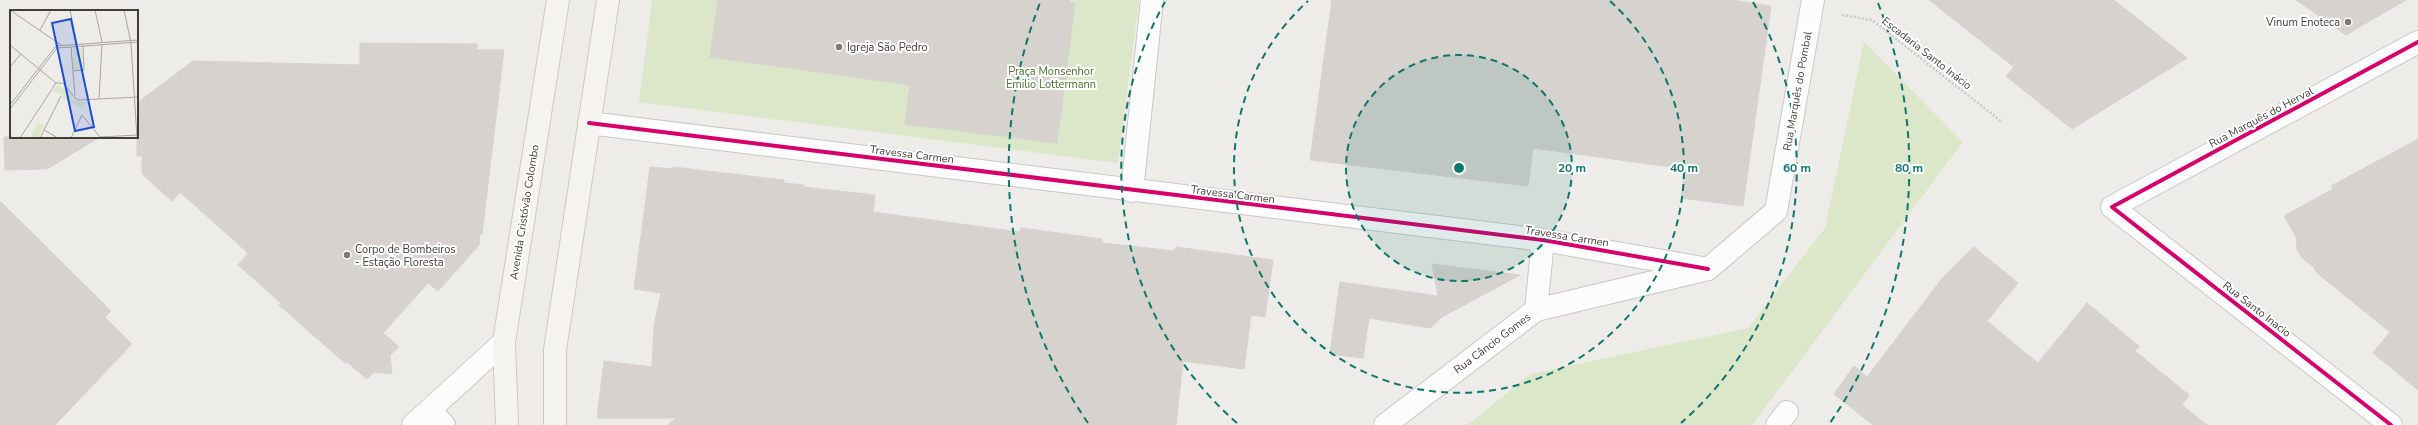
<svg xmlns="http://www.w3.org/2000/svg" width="2418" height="425" font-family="'Nunito Sans',sans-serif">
<rect width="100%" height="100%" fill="#eeece8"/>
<!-- green -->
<path fill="#dce7c9" d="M 652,0 L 1139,0 L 1118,163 L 639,102 Z
M 1864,42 L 1963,142 L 1752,425 L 1467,425 L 1531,374 L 1748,328 L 1825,228 Z"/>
<!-- building -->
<path fill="#d6d3cf" stroke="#d6d3ce" d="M 718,0 L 1069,0 L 1069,3 L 1075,3 L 1057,143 L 905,124 L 910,85 L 710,57 Z
M 1332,0 L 1732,0 L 1771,6 L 1743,206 L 1681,198 L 1685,169 L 1533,148 L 1528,186 L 1310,160 Z
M 1929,0 L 2114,0 L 2187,58 L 2072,129 L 2006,76 L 2014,67 Z
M 2296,0 L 2406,0 L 2346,35 Z
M 360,43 L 477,44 L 477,50 L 504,50 L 482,234 L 480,234 L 479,245 L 438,291 L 428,283 L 383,333 L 399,347 L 390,355 L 392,374 L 374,372 L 367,379 L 347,362 L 345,363 L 279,305 L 281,303 L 238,265 L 248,253 L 180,192 L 172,201 L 142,174 L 142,156 L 137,156 L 137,103 L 193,61 L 360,65 Z
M 4,137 L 100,137 L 47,169 L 5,170 Z
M 2418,139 L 2418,390 L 2373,353 L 2390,332 L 2317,273 L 2313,266 L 2303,259 L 2297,250 L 2296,237 L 2284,216 L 2333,189 L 2331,186 Z
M 650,167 L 673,169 L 673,167 L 784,180 L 784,183 L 803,185 L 803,187 L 875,195 L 873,212 L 1020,232 L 1021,228 L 1102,239 L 1102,243 L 1175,251 L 1176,247 L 1273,260 L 1265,317 L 1251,315 L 1244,369 L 1183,361 L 1176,425 L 668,425 L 676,418 L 597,418 L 604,361 L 652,367 L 654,326 L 661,293 L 634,289 Z
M 0,201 L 111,311 L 105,317 L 132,344 L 55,425 L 0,425 Z
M 1974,247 L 2018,283 L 1987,321 L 2038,363 L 2087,303 L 2139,346 L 2135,351 L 2189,395 L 2182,405 L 2207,425 L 1873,425 L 1834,394 L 1854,366 L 1867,377 L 1944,276 Z
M 1432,264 L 1520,275 L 1442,317 L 1430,328 L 1369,318 L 1363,358 L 1330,354 L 1340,282 L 1438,296 Z"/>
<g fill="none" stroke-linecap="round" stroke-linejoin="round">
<defs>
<path id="minor" d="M 589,123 L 1543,240 L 1708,269
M 1132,191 L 1152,0
M 1536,310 L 1543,240
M 430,410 L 444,425
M 413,425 L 504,342
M 1777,425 L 1787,412
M 2391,425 L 2112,207 L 2418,42"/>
<path id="tertiary" d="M 1385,425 L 1536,310 L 1708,269 L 1776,211 L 1813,0"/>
<path id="secondary" d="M 507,425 L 504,342 L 558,0
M 555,425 L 555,350 L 608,0"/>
</defs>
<!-- minor casing -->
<use href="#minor" stroke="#cac8c4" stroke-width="24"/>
<!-- tertiary casing -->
<use href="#tertiary" stroke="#cac8c4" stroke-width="24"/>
<!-- secondary casing -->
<use href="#secondary" stroke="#cdc9bf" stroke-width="24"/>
<!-- path -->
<path stroke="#cccac7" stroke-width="2.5" stroke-dasharray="2 2" stroke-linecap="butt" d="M 1842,15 L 1872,20 L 2002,122"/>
<!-- minor -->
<use href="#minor" stroke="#fcfcfc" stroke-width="22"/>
<!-- tertiary -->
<use href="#tertiary" stroke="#fcfcfc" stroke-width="22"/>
<!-- secondary -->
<use href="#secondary" stroke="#f5f3ee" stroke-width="22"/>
<defs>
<path id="cycleway" d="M 589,123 L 1543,240 L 1708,269
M 2391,425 L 2112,207 L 2418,42"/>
</defs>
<!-- cycleway casing -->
<use href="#cycleway" stroke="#fff" stroke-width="6"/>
<!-- cycleway -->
<use href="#cycleway" stroke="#d6006c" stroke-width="4"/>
</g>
<!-- distance rings -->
<circle cx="1459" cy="168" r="113" fill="#0f766e" fill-opacity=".12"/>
<g fill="none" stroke="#0f766e" stroke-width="2" stroke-dasharray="7 5">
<circle cx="1459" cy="168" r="113"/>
<path d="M1610 1A225 225 0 1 1 1308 1"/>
<path d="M1237 423A338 338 0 0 1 1165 2M1753 2A338 338 0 0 1 1681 423"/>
<path d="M1088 423A450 450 0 0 1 1040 3M1878 3A450 450 0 0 1 1830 423"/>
</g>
<!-- markers -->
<g fill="#7f7a74" stroke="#fff" stroke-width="1.5">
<circle cx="2348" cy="22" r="4"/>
<circle cx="839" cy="47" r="4"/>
<circle cx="347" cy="255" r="4"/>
</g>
<g text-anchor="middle" stroke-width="4" stroke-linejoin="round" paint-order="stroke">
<!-- poi labels -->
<g font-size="11" fill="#433d35" stroke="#fff" text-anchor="start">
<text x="2340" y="26" text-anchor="end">Vinum Enoteca</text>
<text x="847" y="51">Igreja São Pedro</text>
<text x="355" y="253">Corpo de Bombeiros<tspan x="355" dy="13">- Estação Floresta</tspan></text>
</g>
<!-- street labels -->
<g font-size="11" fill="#433d35" stroke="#fff">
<text transform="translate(1927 53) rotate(38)" y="4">Escadaria Santo Inácio</text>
<text transform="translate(1797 91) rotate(-80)" y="4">Rua Marquês do Pombal</text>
<text transform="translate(2261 117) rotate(-28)" y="4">Rua Marquês do Herval</text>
<text transform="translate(912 154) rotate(7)" y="4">Travessa Carmen</text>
<text transform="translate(1233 194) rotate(7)" y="4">Travessa Carmen</text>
<text transform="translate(524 212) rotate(-81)" y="4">Avenida Cristóvão Colombo</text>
<text transform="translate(1567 236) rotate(9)" y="4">Travessa Carmen</text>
<text transform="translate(2257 309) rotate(38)" y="4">Rua Santo Inacio</text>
<text transform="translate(1492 343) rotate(-37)" y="4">Rua Câncio Gomes</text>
</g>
<!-- park labels -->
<g font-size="11" fill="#48712c" stroke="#fff">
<text x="1051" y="75">Praça Monsenhor<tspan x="1051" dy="13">Emilio Lottermann</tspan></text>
</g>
</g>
<!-- overview -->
<g transform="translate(10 10)">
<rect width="128" height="128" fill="#eeece8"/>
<path d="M 63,38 L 72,38 L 73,60 L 64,60 ZM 48,75 L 59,81 L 63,90 L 77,92 L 73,98 L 52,88 L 53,85 L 43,81 ZM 28,112 L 34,115 L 28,128 L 20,128 Z" fill="#dce7c9"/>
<path fill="none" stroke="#aaa6a0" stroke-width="1" d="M 0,0 L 51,35M 60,0 L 67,34M 85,0 L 92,32M 114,0 L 121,33 L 127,128M 30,20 L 41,0M 0,35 L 46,73 L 53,73 L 65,88M 61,37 L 65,86M 0,57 L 11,44M 63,61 L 74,60 L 73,36M 65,88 L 69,90 L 128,87M 89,89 L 92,34M 0,95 L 46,36 L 128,30M 0,99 L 47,38 L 128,32M 34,120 L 48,128M 10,128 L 46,73M 30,128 L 51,86M 61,128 L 72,105 L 90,127 L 127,125"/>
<path fill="#1d4ed8" fill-opacity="0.15" stroke="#1d4ed8" stroke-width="2" d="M 61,9 L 84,117 L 65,121 L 42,13 Z"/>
<rect width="128" height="128" fill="none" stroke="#433d35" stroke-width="2"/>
</g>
<circle cx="1459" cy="168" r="6" fill="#0f766e" stroke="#fff" stroke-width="2"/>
<g font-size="12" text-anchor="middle" font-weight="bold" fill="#0f766e" stroke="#fff" stroke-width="4" stroke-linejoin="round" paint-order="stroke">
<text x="1572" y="172">20 m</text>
<text x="1684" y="172">40 m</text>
<text x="1797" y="172">60 m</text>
<text x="1909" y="172">80 m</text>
</g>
</svg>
